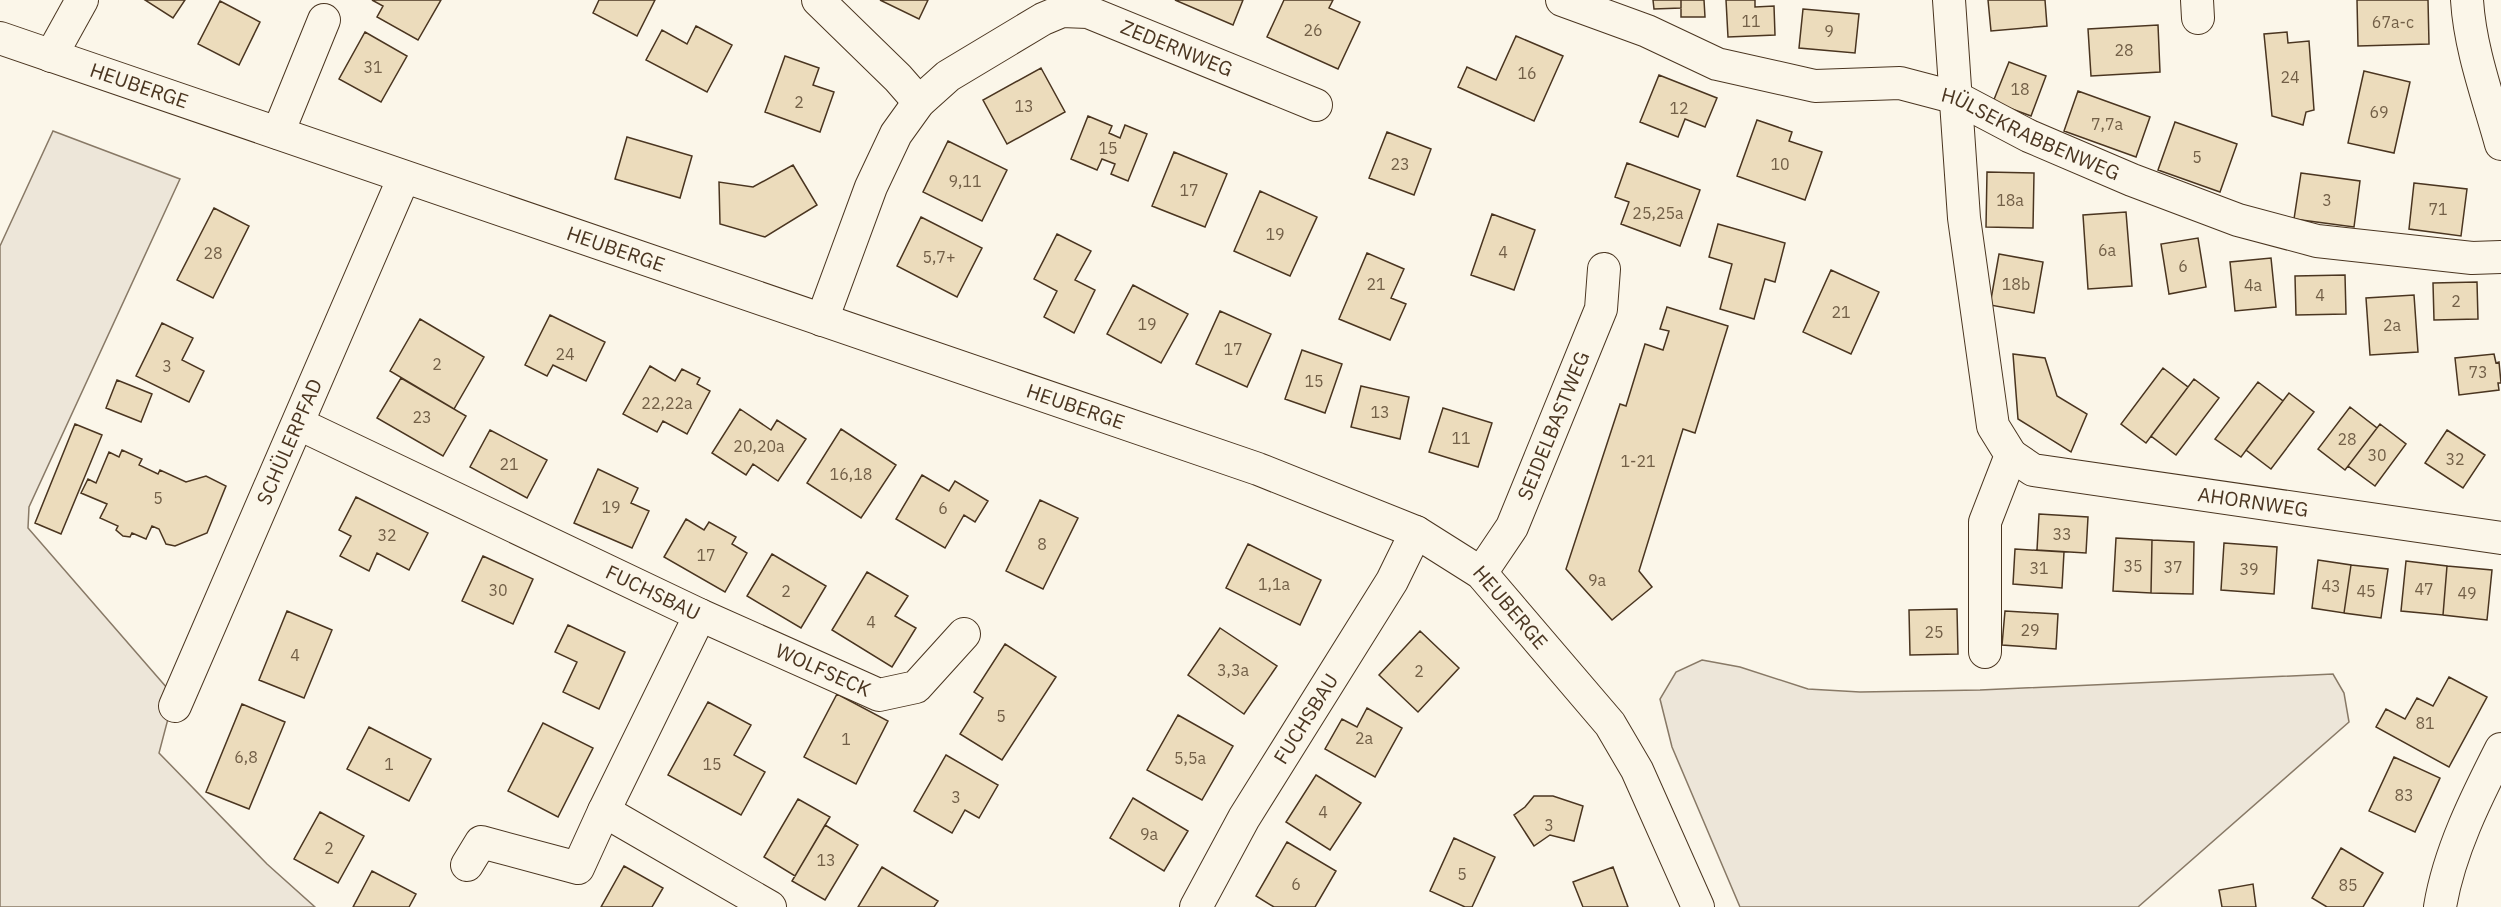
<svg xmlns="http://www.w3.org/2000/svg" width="2501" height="907" font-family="'IBM Plex Sans',sans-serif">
<rect width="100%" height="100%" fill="#fbf6e9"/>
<!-- green -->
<path fill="#ede6d9" stroke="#887966" stroke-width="1.5" d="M 53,131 L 180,179 L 29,507 L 28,528 L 174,696 L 159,753 L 267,864 L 315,907 L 0,907 L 0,246 Z
M 1702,660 L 1740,667 L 1808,689 L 1860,692 L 1980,690 L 2333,674 L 2344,693 L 2349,722 L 2138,907 L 1740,907 L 1672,747 L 1660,699 L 1676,672 Z"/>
<!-- building -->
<path fill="#ecdcbc" stroke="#4a3520" stroke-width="1.5" d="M 145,0 L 185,0 L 173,18 Z
M 372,0 L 441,0 L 418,40 L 377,17 L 383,6 Z
M 599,0 L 655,0 L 637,36 L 593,13 Z
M 880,0 L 928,0 L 919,19 Z
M 1175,0 L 1243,0 L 1233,25 Z
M 1284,0 L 1333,0 L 1329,8 L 1360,22 L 1338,69 L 1267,37 Z
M 1653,0 L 1681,0 L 1681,8 L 1654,9 Z
M 1681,0 L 1704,0 L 1705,17 L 1681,17 Z
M 1726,0 L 1755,0 L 1755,7 L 1774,6 L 1775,35 L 1728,37 Z
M 1988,0 L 2045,0 L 2047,26 L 1991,31 Z
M 2357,0 L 2428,0 L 2429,44 L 2358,46 Z
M 220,1 L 260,22 L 239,65 L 198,44 Z
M 1803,9 L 1859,14 L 1855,53 L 1799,48 Z
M 2158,25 L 2160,72 L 2091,76 L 2088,29 Z
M 696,26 L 732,45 L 707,92 L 646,60 L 662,30 L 687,44 Z
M 365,32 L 407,56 L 381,102 L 339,79 Z
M 2287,32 L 2288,43 L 2309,41 L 2314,110 L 2306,112 L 2303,125 L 2272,116 L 2264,34 Z
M 1516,36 L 1563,56 L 1534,121 L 1458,87 L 1467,67 L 1496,80 Z
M 785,56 L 819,68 L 813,85 L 834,92 L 820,132 L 765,112 Z
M 2009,62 L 2046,76 L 2031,116 L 1993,102 Z
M 1041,68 L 1065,112 L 1007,144 L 983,100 Z
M 2364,71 L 2410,82 L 2394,153 L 2348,143 Z
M 1659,75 L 1717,98 L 1705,127 L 1685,119 L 1678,137 L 1640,122 Z
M 2078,91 L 2150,117 L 2136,157 L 2064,131 Z
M 1088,116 L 1112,126 L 1109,133 L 1120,138 L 1125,125 L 1147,134 L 1128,181 L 1111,174 L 1115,164 L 1102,159 L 1097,170 L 1071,159 Z
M 1757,120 L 1792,132 L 1789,141 L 1822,152 L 1805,200 L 1737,176 Z
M 2175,122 L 2237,144 L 2220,192 L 2158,170 Z
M 1387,132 L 1431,149 L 1414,195 L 1369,178 Z
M 627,137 L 692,156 L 680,198 L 615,179 Z
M 948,141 L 1007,170 L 982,221 L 923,192 Z
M 1174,152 L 1227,174 L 1205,227 L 1152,206 Z
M 1627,163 L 1700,190 L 1680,246 L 1621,224 L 1629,202 L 1615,197 Z
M 793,165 L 817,205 L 765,237 L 720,224 L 719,182 L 753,187 Z
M 1987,172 L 2034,173 L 2033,228 L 1986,227 Z
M 2301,173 L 2360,181 L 2354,227 L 2294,219 Z
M 2414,183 L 2467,189 L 2461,236 L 2409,229 Z
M 1260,191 L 1317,217 L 1290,276 L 1234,251 Z
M 214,208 L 249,226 L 213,298 L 177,280 Z
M 2126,212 L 2132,286 L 2088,289 L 2083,215 Z
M 1492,214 L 1535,230 L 1514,290 L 1471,275 Z
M 921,217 L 982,248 L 957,297 L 897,266 Z
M 1718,224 L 1785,243 L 1775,282 L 1765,279 L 1754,319 L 1720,309 L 1732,264 L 1709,257 Z
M 1057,234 L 1091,251 L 1075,280 L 1095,290 L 1074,333 L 1044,317 L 1057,291 L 1034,279 Z
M 2198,238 L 2206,287 L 2169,294 L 2161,244 Z
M 1367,253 L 1404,269 L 1391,298 L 1406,304 L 1390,340 L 1339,319 Z
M 1999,254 L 2043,262 L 2034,313 L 1990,305 Z
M 2271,258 L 2276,307 L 2235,311 L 2230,262 Z
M 1831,270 L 1879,292 L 1851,354 L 1803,332 Z
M 2345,275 L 2346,314 L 2296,315 L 2295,276 Z
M 2477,282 L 2478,319 L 2434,320 L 2433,283 Z
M 1133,285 L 1188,314 L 1161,363 L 1107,334 Z
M 2414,295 L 2418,352 L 2370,355 L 2366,298 Z
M 1667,307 L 1728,326 L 1695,433 L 1683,429 L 1639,571 L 1652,587 L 1612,620 L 1566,569 L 1620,404 L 1626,406 L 1645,344 L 1663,350 L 1669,331 L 1660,329 Z
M 1220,311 L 1271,334 L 1247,387 L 1196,364 Z
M 550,315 L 605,342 L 586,381 L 553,365 L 547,376 L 525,365 Z
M 420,319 L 484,357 L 454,409 L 390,371 Z
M 162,323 L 193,338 L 182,360 L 204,371 L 189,402 L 136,376 Z
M 1302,350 L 1342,364 L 1325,413 L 1285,399 Z
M 2013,354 L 2045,358 L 2057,396 L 2087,414 L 2071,452 L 2018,419 Z
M 2494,354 L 2496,363 L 2499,362 L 2501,383 L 2498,383 L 2499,390 L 2459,395 L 2455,358 Z
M 650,366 L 675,381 L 682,369 L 700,378 L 697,384 L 710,391 L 687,434 L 663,421 L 657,432 L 623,414 Z
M 2163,368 L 2188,387 L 2146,443 L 2121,424 Z
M 401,378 L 466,416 L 443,456 L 377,418 Z
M 2194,379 L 2219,398 L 2176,455 L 2151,436 Z
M 117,380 L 152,394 L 141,422 L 106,408 Z
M 2258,382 L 2283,401 L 2241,457 L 2215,439 Z
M 1361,386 L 1409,397 L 1400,439 L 1351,427 Z
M 2289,393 L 2314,412 L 2271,469 L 2246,450 Z
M 2350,407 L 2377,428 L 2345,470 L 2318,449 Z
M 1443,408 L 1492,423 L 1478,467 L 1429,452 Z
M 740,409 L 771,430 L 777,420 L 806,439 L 778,481 L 753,464 L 746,475 L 712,453 Z
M 75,424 L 102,435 L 61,534 L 35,523 Z
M 2380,424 L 2406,444 L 2375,486 L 2348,466 Z
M 841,429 L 896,465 L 861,518 L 807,483 Z
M 490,430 L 547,460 L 527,498 L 470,467 Z
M 2447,430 L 2485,455 L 2463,488 L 2425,463 Z
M 122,450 L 142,459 L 139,465 L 158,474 L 160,470 L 186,482 L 206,476 L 226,486 L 207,533 L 175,546 L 166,544 L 159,529 L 152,526 L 146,539 L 132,533 L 130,537 L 123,536 L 116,530 L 118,526 L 100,518 L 107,504 L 81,493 L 88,479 L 96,483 L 109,452 L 119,457 Z
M 598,469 L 638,488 L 631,503 L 649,511 L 632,548 L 574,523 Z
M 922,475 L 949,491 L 955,481 L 988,501 L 975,522 L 964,515 L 945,548 L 896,519 Z
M 356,497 L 428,533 L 409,570 L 377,553 L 369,571 L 340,556 L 351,536 L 339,530 Z
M 1040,500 L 1078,518 L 1043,589 L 1006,571 Z
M 2039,514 L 2088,517 L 2086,553 L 2037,550 Z
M 686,519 L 704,530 L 709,522 L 736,537 L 732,544 L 747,553 L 725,592 L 664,557 Z
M 2116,538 L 2152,540 L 2151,593 L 2113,591 Z
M 2152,540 L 2194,542 L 2193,594 L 2151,593 Z
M 2224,543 L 2277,547 L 2274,594 L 2221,590 Z
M 1248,544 L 1321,580 L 1300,625 L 1226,588 Z
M 2015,549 L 2064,552 L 2062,588 L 2013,584 Z
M 772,554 L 826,586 L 801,628 L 747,596 Z
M 483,556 L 533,579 L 513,624 L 462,601 Z
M 2318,560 L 2351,565 L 2344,613 L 2312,608 Z
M 2406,561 L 2447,566 L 2443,615 L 2401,611 Z
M 2351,565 L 2388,569 L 2381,618 L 2344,613 Z
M 2447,566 L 2492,570 L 2487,620 L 2443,615 Z
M 867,572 L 908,596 L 895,616 L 916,628 L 892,667 L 832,630 Z
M 1957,609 L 1958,654 L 1910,655 L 1909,610 Z
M 287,611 L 332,630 L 304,698 L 259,680 Z
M 2005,611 L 2058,614 L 2056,649 L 2002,645 Z
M 568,625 L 625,652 L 599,709 L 563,692 L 577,662 L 555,652 Z
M 1220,628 L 1277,666 L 1244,714 L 1188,675 Z
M 1420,631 L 1459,668 L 1418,712 L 1379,675 Z
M 1005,644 L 1056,677 L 1002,760 L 960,734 L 983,698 L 974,692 Z
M 2449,677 L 2487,697 L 2449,767 L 2376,727 L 2386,709 L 2405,719 L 2417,698 L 2433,706 Z
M 837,694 L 888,721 L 856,784 L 804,757 Z
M 708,702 L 751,725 L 734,755 L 765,772 L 741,815 L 668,775 Z
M 242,704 L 285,722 L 249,809 L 206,792 Z
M 1367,708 L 1402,728 L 1375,777 L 1325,749 L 1342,719 L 1357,727 Z
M 1178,715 L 1233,746 L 1202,800 L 1147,770 Z
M 543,723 L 593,748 L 558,817 L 508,791 Z
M 369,727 L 431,759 L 409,801 L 347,769 Z
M 946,755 L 998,785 L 979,818 L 965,810 L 952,833 L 914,811 Z
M 2394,757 L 2440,778 L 2415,832 L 2369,811 Z
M 1316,775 L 1361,803 L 1330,850 L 1286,822 Z
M 1534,796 L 1553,796 L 1583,806 L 1574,841 L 1550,835 L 1534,846 L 1514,815 L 1525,807 Z
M 1133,798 L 1188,831 L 1164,871 L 1110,838 Z
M 798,799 L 830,817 L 795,876 L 764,857 Z
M 320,812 L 364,836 L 338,883 L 294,859 Z
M 825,825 L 858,845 L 825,900 L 792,881 Z
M 1454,838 L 1495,857 L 1472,907 L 1465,907 L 1430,891 Z
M 1287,842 L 1336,871 L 1315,907 L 1274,907 L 1256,896 Z
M 2341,848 L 2383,873 L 2363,907 L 2327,907 L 2312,898 Z
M 624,866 L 663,888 L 652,907 L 601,907 Z
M 882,867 L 938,901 L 934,907 L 858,907 Z
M 1613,867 L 1628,907 L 1583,907 L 1573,882 Z
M 372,871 L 416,894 L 409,907 L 353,907 Z
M 2253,884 L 2256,907 L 2222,907 L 2219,890 Z"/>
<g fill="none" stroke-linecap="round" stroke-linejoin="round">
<defs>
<g id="minor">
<path d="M 818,0 L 898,78 L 919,102"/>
<path id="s1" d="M 1562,0 L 1647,31 L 1717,64 L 1815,86 L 1900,83 L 1957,98 L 2029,136 L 2132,180 L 2238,220 L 2317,241 L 2472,258 L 2501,257"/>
<path d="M 1949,0 L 1964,218 L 1993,426 L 2011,455 L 1985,522 L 1985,652"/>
<path d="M 2197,0 L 2198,18"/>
<path d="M 2467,0 C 2470,49 2488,97 2501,144"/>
<path id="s2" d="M 0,38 L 1258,469 L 1416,532 L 1481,573 L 1610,724 L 1637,770 L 1698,907"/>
<path d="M 51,56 L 82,0"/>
<path d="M 278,133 L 324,20"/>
<path id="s3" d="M 822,320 L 871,187 L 896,134 L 919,102 L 948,76 L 1043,19 L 1062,11 L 1088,12 L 1316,105"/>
<path id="s4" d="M 299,424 L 700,615 L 604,811 L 770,907"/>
<path id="s5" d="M 2011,455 L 2033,470 L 2501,538"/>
<path id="s6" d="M 1481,573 L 1512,527 L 1601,309 L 1604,269"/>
<path id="s7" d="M 700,615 L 879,695 L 916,687 L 964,634"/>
<path id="s8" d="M 175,706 L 404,177"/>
<path d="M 467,865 L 481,842 L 578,868 L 604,811"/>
<path id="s9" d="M 1196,907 L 1244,818 L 1392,581 L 1416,532"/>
<path d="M 2440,907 C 2449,852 2476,798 2501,749"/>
</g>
</defs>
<!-- minor casing -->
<use href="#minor" stroke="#4a3520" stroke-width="34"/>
<!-- minor -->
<use href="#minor" stroke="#fbf6e9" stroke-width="32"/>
</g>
<g text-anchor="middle" stroke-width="4.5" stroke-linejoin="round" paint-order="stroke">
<!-- number labels -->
<g font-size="16" fill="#725f47">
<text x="1751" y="27">11</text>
<text x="2393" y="28">67a-c</text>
<text x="1313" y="36">26</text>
<text x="1829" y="37">9</text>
<text x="2124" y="56">28</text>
<text x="373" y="73">31</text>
<text x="1527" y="79">16</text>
<text x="2290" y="83">24</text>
<text x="2020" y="95">18</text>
<text x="799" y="108">2</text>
<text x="1024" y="112">13</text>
<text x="1679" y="114">12</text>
<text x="2379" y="118">69</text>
<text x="2107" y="130">7,7a</text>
<text x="1108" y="154">15</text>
<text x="2197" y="163">5</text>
<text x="1400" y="170">23</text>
<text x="1780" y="170">10</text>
<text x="965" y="187">9,11</text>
<text x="1189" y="196">17</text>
<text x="2010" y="206">18a</text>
<text x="2327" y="206">3</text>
<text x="2438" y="215">71</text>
<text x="1658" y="219">25,25a</text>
<text x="1275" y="240">19</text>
<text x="2107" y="256">6a</text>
<text x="1503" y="258">4</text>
<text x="213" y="259">28</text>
<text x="939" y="263">5,7+</text>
<text x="2183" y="272">6</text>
<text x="1376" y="290">21</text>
<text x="2016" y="290">18b</text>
<text x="2253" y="291">4a</text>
<text x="2320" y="301">4</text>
<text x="2456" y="307">2</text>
<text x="1841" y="318">21</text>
<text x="1147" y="330">19</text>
<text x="2392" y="331">2a</text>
<text x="1233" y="355">17</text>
<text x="565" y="360">24</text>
<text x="437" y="370">2</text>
<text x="167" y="372">3</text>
<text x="2478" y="378">73</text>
<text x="1314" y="387">15</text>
<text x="667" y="409">22,22a</text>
<text x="1380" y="418">13</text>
<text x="422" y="423">23</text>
<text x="1461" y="444">11</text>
<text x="2347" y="445">28</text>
<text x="759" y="452">20,20a</text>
<text x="2377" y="461">30</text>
<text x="2455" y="465">32</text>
<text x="1638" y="467">1-21</text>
<text x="509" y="470">21</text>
<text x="851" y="480">16,18</text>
<text x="158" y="504">5</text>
<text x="611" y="513">19</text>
<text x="943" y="514">6</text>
<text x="2062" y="540">33</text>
<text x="387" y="541">32</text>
<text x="1042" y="550">8</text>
<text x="706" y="561">17</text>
<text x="2133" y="572">35</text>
<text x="2173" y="573">37</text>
<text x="2039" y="574">31</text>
<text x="2249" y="575">39</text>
<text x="1597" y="586">9a</text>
<text x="1274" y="590">1,1a</text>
<text x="2331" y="592">43</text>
<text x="2424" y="595">47</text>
<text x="498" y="596">30</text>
<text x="786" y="597">2</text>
<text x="2366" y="597">45</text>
<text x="2467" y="599">49</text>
<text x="871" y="628">4</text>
<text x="2030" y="636">29</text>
<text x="1934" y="638">25</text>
<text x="295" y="661">4</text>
<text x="1233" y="676">3,3a</text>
<text x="1419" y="677">2</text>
<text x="1001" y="722">5</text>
<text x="2425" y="729">81</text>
<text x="1364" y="744">2a</text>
<text x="846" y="745">1</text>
<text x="246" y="763">6,8</text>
<text x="1190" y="764">5,5a</text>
<text x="389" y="770">1</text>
<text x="712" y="770">15</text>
<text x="2404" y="801">83</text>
<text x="956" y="803">3</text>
<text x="1323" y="818">4</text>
<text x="1549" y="831">3</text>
<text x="1149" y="840">9a</text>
<text x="329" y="854">2</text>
<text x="826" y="866">13</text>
<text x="1462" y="880">5</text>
<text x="1296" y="890">6</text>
<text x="2348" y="891">85</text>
</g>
<!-- street labels -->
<g font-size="20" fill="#4a3520" stroke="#fbf6e9">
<text dy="7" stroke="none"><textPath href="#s3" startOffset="532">ZEDERNWEG</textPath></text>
<text dy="7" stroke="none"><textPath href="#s2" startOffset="147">HEUBERGE</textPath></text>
<text dy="7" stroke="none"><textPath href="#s1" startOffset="494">HÜLSEKRABBENWEG</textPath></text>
<text dy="7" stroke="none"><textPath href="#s2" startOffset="651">HEUBERGE</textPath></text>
<text dy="7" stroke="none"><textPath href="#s2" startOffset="1137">HEUBERGE</textPath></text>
<text dy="7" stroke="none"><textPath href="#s6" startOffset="165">SEIDELBASTWEG</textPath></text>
<text dy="7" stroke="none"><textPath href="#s8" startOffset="288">SCHÜLERPFAD</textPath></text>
<text dy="7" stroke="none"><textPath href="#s5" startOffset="249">AHORNWEG</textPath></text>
<text dy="7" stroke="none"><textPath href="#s4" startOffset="392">FUCHSBAU</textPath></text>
<text dy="7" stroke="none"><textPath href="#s2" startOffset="1622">HEUBERGE</textPath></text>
<text dy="7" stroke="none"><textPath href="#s7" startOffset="135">WOLFSECK</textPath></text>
<text dy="7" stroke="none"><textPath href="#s9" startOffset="218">FUCHSBAU</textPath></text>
</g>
</g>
</svg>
